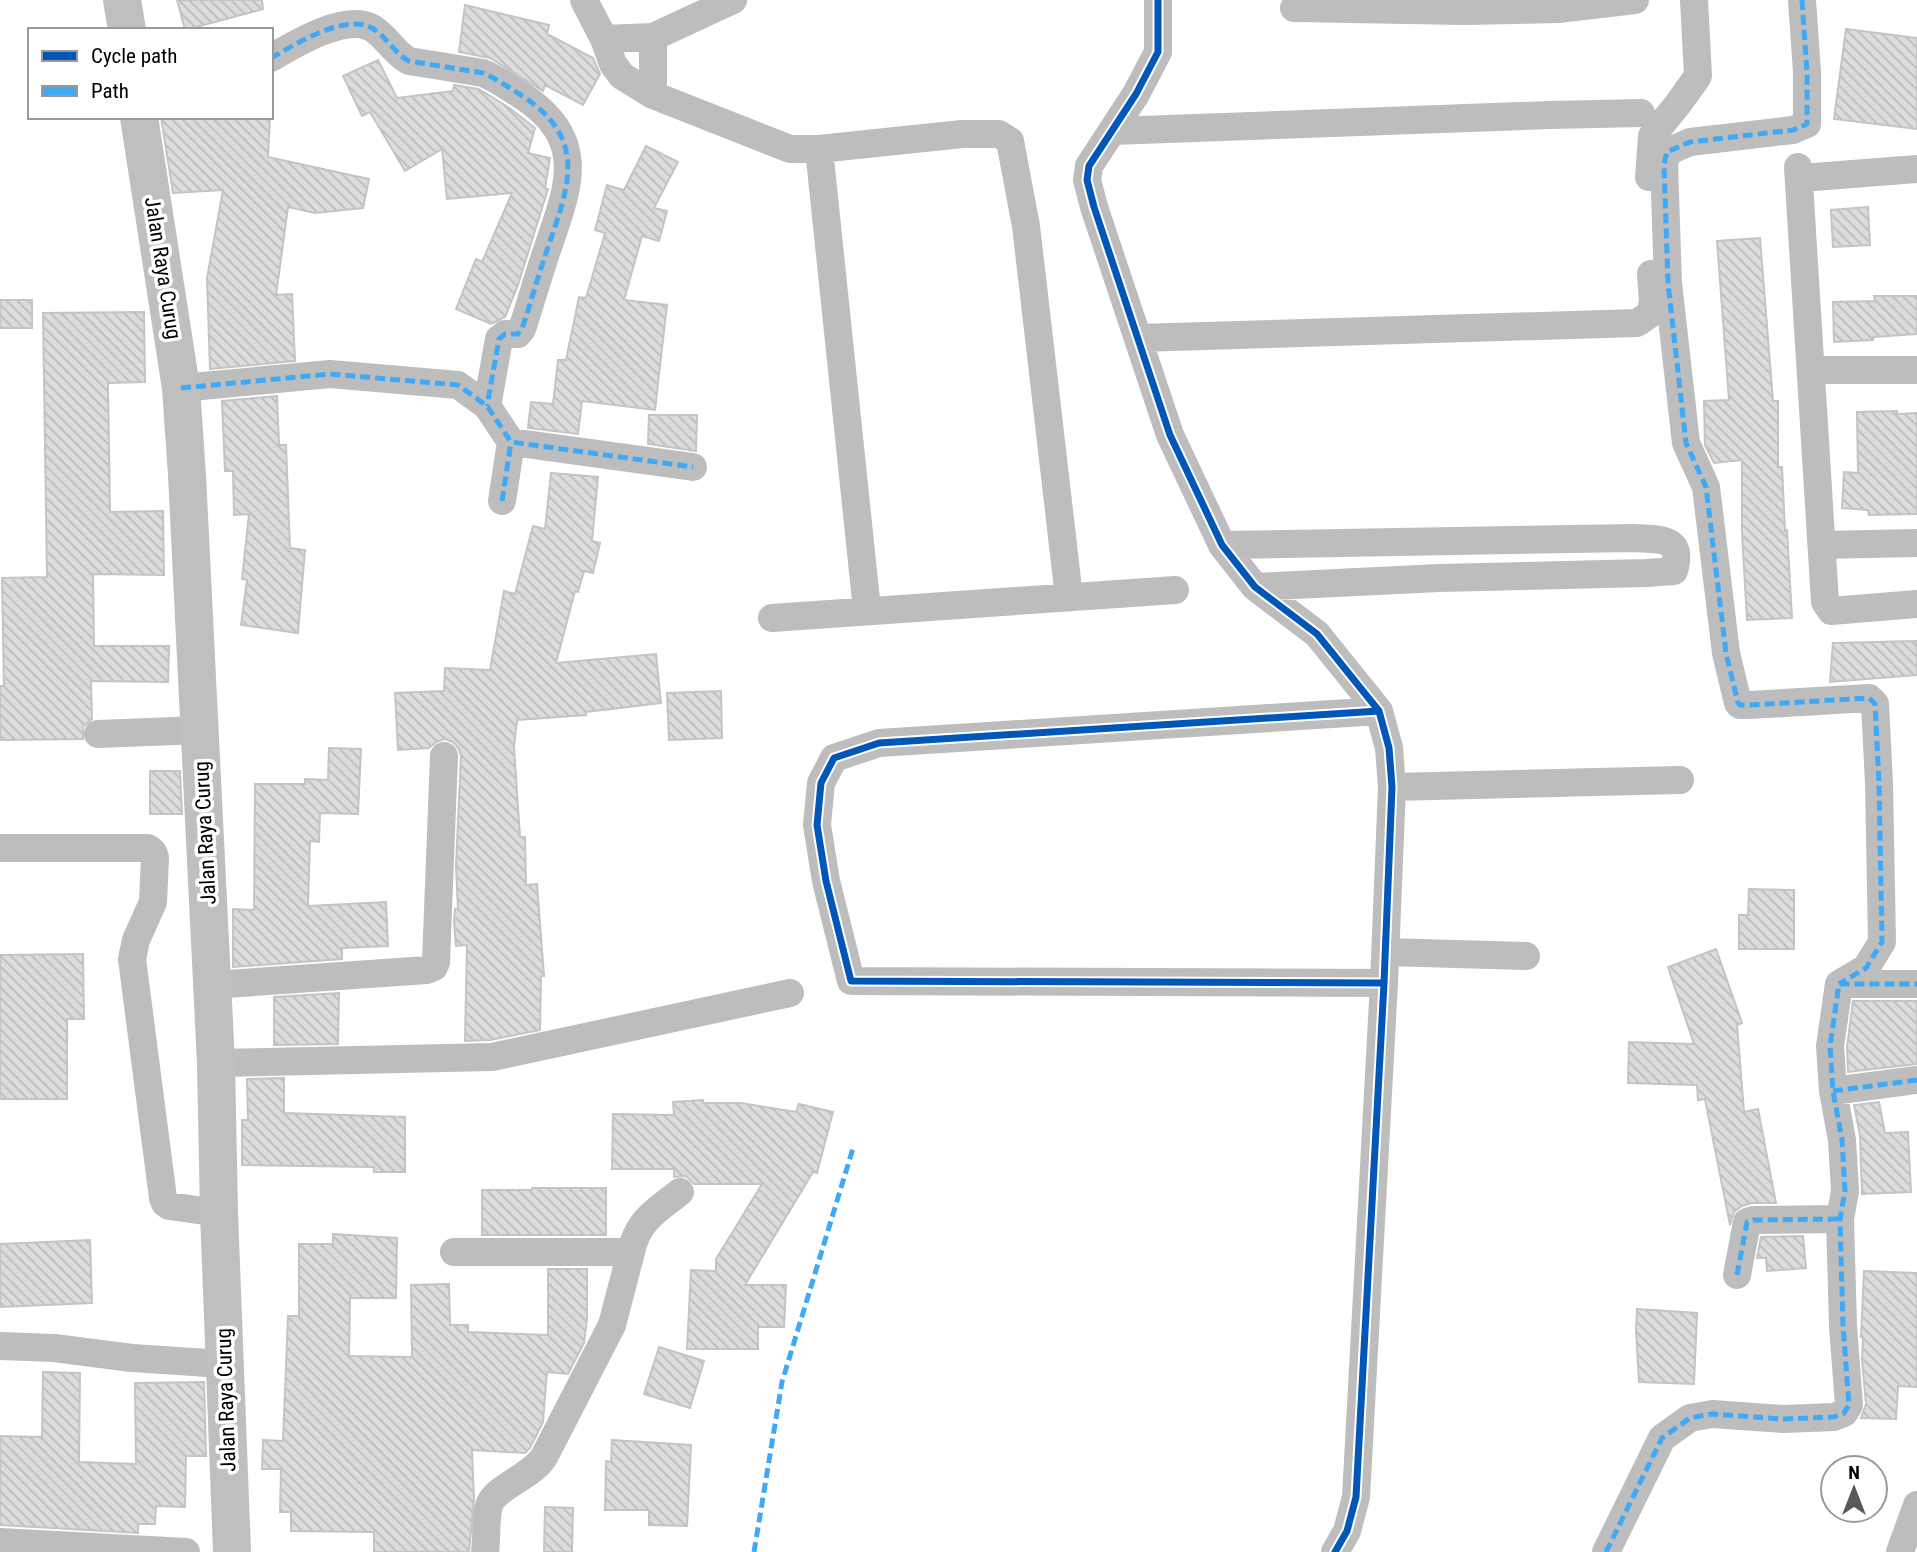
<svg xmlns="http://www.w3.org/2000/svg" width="1917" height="1552" font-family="'Roboto Condensed',sans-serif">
<defs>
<pattern id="building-back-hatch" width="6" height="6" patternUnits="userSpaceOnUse" patternTransform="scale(1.75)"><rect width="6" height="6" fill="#dcdcdc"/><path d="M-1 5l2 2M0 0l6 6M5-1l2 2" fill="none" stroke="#bbb"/></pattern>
</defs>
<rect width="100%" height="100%" fill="#fff"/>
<!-- building -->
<path fill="url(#building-back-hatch)" stroke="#c4c4c4" stroke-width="2" d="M 177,0 L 262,0 L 263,9 L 185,30 Z
M 465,5 L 549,25 L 547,34 L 593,58 L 600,74 L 583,105 L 545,85 L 543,91 L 490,58 L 459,52 Z
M 1846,29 L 1917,38 L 1917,129 L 1834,119 Z
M 378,60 L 397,98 L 453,91 L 454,85 L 478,89 L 489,95 L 511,109 L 535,128 L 528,153 L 550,158 L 545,188 L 548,189 L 518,285 L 505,317 L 491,324 L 456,309 L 476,259 L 482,262 L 512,193 L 447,199 L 442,149 L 405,171 L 370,112 L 362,116 L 343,76 Z
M 161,117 L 270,117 L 268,157 L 369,179 L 363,208 L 315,213 L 288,207 L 276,295 L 292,294 L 295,361 L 210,369 L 207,278 L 223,190 L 173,193 Z
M 646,146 L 678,162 L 654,208 L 667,211 L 659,241 L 642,236 L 624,300 L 667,305 L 655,410 L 582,401 L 578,434 L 528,428 L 531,402 L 553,404 L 558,360 L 566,360 L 579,297 L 586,298 L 605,233 L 595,230 L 607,185 L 624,190 Z
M 1868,207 L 1870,245 L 1833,247 L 1831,210 Z
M 1760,238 L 1773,401 L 1778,401 L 1778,467 L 1782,467 L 1785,531 L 1787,530 L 1792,618 L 1747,620 L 1742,533 L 1742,460 L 1714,463 L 1705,445 L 1704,401 L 1729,400 L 1717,241 Z
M 1874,296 L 1917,296 L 1917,334 L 1873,337 L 1873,340 L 1834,342 L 1833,302 L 1875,301 Z
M 0,300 L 32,300 L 32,328 L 0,328 Z
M 144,312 L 145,382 L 108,383 L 110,512 L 163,511 L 164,575 L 93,574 L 94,646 L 169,646 L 168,682 L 91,681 L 92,719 L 83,727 L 83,739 L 0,740 L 0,686 L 4,686 L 2,578 L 47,577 L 43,313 Z
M 277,396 L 279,445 L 286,445 L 290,548 L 305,550 L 298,633 L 241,625 L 247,580 L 242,579 L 249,514 L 234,515 L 233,471 L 225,471 L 222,401 Z
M 1897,411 L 1897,414 L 1917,413 L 1917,514 L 1869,515 L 1868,510 L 1842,508 L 1844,472 L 1858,473 L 1857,412 Z
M 649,415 L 697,415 L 696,451 L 648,444 Z
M 551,473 L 598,477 L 592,541 L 600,543 L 593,573 L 584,571 L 578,592 L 575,591 L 556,663 L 656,654 L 661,703 L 586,712 L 586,715 L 517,720 L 514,747 L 520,837 L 525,837 L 526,885 L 537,884 L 544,976 L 541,976 L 540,1030 L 490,1040 L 465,1041 L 467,945 L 456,946 L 454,922 L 455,909 L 458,909 L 456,867 L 461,756 L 459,749 L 453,742 L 445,739 L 436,742 L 429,748 L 398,750 L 395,693 L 444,691 L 445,668 L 490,670 L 504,591 L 515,594 L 533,526 L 545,529 Z
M 1917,641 L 1917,675 L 1830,682 L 1833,643 Z
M 721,691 L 722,738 L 669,740 L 667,693 Z
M 329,748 L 361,749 L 358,814 L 320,813 L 319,842 L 310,841 L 308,906 L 386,902 L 388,946 L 342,948 L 342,959 L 233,967 L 233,909 L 254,910 L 255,784 L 305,784 L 305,779 L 328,780 Z
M 150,771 L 180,771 L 182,814 L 150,814 Z
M 1749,889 L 1794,890 L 1794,949 L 1739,949 L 1739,915 L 1748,915 Z
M 1716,949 L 1742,1023 L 1737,1025 L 1744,1112 L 1758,1109 L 1776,1203 L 1752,1203 L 1742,1206 L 1734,1212 L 1730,1225 L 1705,1099 L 1698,1100 L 1697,1085 L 1628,1083 L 1629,1042 L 1694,1044 L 1668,967 Z
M 83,954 L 84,1019 L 67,1019 L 67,1099 L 0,1099 L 0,955 Z
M 339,993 L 338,1044 L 274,1045 L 274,997 Z
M 1853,1001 L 1917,1001 L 1917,1064 L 1848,1072 L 1847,1047 Z
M 284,1078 L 284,1113 L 405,1117 L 405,1172 L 374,1172 L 374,1167 L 242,1165 L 242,1120 L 248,1120 L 247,1079 Z
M 703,1100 L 703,1103 L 741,1103 L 796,1112 L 799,1104 L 833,1112 L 817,1173 L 813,1172 L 745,1285 L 786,1285 L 784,1327 L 758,1327 L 758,1349 L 687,1349 L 691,1270 L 716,1271 L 716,1259 L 762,1184 L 694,1184 L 686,1176 L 674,1177 L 674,1169 L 612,1169 L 613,1114 L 674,1115 L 673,1102 Z
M 1879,1102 L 1885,1133 L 1908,1132 L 1911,1192 L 1862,1194 L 1860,1135 L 1854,1105 Z
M 532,1188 L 606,1188 L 606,1235 L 482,1235 L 482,1190 L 532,1190 Z
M 333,1234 L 397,1238 L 396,1298 L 350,1298 L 349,1356 L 412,1357 L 411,1285 L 449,1284 L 450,1325 L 468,1325 L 468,1332 L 548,1335 L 548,1269 L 587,1269 L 587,1319 L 584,1343 L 568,1374 L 547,1372 L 543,1422 L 530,1448 L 525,1453 L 472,1450 L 474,1499 L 469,1552 L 374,1552 L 374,1532 L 291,1531 L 291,1512 L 280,1512 L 281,1469 L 262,1469 L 263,1440 L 283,1441 L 288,1316 L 299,1316 L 299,1244 L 333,1244 Z
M 1803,1236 L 1806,1268 L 1767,1271 L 1766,1258 L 1757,1258 L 1761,1237 Z
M 90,1240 L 92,1303 L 0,1307 L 0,1244 Z
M 1864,1271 L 1917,1273 L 1917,1387 L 1898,1386 L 1896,1419 L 1861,1418 L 1866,1404 L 1862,1360 L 1863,1337 L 1861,1337 Z
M 1637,1309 L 1697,1313 L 1694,1384 L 1639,1382 L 1636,1330 Z
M 659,1347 L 704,1361 L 690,1408 L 644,1394 Z
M 43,1372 L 80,1373 L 79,1462 L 136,1464 L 135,1383 L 204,1382 L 206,1456 L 186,1456 L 185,1507 L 156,1506 L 155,1524 L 138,1524 L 138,1533 L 0,1525 L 0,1436 L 42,1437 Z
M 612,1440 L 691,1445 L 687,1526 L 649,1525 L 649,1510 L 605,1510 L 606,1461 L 611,1462 Z
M 545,1507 L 573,1508 L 572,1552 L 544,1552 Z"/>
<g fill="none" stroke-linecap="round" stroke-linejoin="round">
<!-- street -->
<path stroke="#bdbdbd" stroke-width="28" d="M 584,0 L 604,39 L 653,37 L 733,0
M 1158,0 L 1158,52 L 1136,94 L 1089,166 L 1087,180 L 1094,207 L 1170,435 L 1222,545 L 1255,587 L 1317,634 L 1379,711 L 1389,748 L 1392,787 L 1384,983 L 1356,1497 L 1347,1531 L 1335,1552
M 1802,0 L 1807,72 L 1807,124 L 1793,130 L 1690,142 L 1667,152 L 1664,164 L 1668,283 L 1686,443 L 1706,487 L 1726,653 L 1738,703 L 1740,705 L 1750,705 L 1869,698 L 1875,704 L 1879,783 L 1882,942 L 1866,968 L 1839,984
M 1294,8 L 1465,11 L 1558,9 L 1635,0
M 604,39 L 613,64 L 622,76 L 653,95 L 790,149 L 819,149 L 962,134 L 999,134 L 1010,141 L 1026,226 L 1069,597
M 271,58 C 295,44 346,13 372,28 C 387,37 394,53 409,61 L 483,73 C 497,79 508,87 521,95 C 592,141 567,190 545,256 C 537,280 530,305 522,329 L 518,334 L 505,334 L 499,339 L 487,406
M 653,95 L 653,37
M 1112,131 L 1550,115 L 1641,113
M 819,149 L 867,610
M 1798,167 L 1825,602 L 1831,611 L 1917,604
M 1649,177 L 1652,136 L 1678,104 L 1698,76 L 1694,0
M 1814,177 L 1917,169
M 1138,338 L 1637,323 L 1650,314 L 1653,302 L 1651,274
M 1811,370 L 1917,370
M 181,388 L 330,374 L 458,385 L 487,406 L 511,442 L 693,467
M 502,501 L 511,442
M 1222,545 L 1634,538 C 1660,540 1684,536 1674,571 L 1647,573 L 1439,578 L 1255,587
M 1823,545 L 1917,543
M 772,618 L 1175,590
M 1379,711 L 879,743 L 834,758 L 821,783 L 817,825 L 826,881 L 851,981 L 1384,983
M 98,734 L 200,730
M 1392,787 L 1680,780
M 0,848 L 148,848 L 153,852 L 155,858 L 153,902 L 136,940 L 132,959 L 163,1198 L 165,1203 L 169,1206 L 219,1213
M 1386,952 L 1526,956
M 212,985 L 427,970 L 434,967 L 436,962 L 444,756
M 216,1063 L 492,1057 L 790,993
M 1833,1091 L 1917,1080
M 454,1252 L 631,1252 L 612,1325 L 544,1457 C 532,1476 497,1487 490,1503 C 485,1514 487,1539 485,1552
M 631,1252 C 638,1220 656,1211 680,1192
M 1737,1275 L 1747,1222 L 1753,1220 L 1840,1219
M 0,1346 L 54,1348 L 132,1358 L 224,1364
M 0,1542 L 186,1552
M 1606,1552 L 1662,1438 L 1690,1418 L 1712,1414 L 1783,1419 L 1834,1417 L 1844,1413 L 1849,1405 L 1843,1326 L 1840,1219 L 1845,1191 L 1842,1140 L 1833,1091 L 1830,1046 L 1839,984 L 1917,984
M 1900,1552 L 1917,1505"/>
<!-- secondary -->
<path stroke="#bfbfbf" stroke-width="38" d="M 122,0 L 127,30
M 139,117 L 181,388 L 187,475 L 216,1063 L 219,1213 L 232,1552"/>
<!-- quiet -->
<path stroke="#3fa9f5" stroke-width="5" stroke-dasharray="10 5" stroke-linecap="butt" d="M 1802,0 L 1807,72 L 1807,124 L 1793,130 L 1690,142 L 1667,152 L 1664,164 L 1668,283 L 1686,443 L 1706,487 L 1726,653 L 1738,703 L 1740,705 L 1750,705 L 1869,698 L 1875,704 L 1879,783 L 1882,942 L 1866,968 L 1839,984
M 271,58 C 295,44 346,13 372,28 C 387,37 394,53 409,61 L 483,73 C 497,79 508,87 521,95 C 592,141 567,190 545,256 C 537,280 530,305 522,329 L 518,334 L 505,334 L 499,339 L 487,406
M 181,388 L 330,374 L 458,385 L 487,406 L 511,442 L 693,467
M 502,501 L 511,442
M 1833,1091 L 1917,1080
M 1737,1275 L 1747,1222 L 1753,1220 L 1840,1219
M 754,1552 L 782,1382 L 854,1145
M 1606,1552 L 1662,1438 L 1690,1418 L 1712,1414 L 1783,1419 L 1834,1417 L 1844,1413 L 1849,1405 L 1843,1326 L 1840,1219 L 1845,1191 L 1842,1140 L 1833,1091 L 1830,1046 L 1839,984 L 1917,984"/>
<defs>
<path id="cycleway" d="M 1158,0 L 1158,52 L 1136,94 L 1089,166 L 1087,180 L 1094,207 L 1170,435 L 1222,545 L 1255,587 L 1317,634 L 1379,711 L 1389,748 L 1392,787 L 1384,983 L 1356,1497 L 1347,1531 L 1335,1552
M 1379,711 L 879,743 L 834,758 L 821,783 L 817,825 L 826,881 L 851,981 L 1384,983"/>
</defs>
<!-- cycleway casing -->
<use href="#cycleway" stroke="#fff" stroke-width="11"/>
<!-- cycleway -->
<use href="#cycleway" stroke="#0057b8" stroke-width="7"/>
</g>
<g text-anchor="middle" stroke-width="7" stroke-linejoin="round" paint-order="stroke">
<!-- street labels -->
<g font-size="21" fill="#000" stroke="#fff">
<text transform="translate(163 268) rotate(81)" y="7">Jalan Raya Curug</text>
<text transform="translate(205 833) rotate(-93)" y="7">Jalan Raya Curug</text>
<text transform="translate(226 1400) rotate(-92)" y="7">Jalan Raya Curug</text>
</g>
</g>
<!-- legend -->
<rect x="28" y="28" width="245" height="91" fill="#ffffff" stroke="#999999" stroke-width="2"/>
<rect x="42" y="51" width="35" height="10" fill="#0057b8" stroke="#999999" stroke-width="2"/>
<text x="91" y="63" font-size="21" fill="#000000">Cycle path</text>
<rect x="42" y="86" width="35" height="10" fill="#3fa9f5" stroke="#999999" stroke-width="2"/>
<text x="91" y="98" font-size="21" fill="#000000">Path</text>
<!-- north arrow -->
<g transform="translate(1854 1489)"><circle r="33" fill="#ffffff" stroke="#999999" stroke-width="2"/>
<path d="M0-5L12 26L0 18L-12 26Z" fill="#595959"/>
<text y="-10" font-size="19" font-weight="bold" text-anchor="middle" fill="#000000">N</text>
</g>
</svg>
